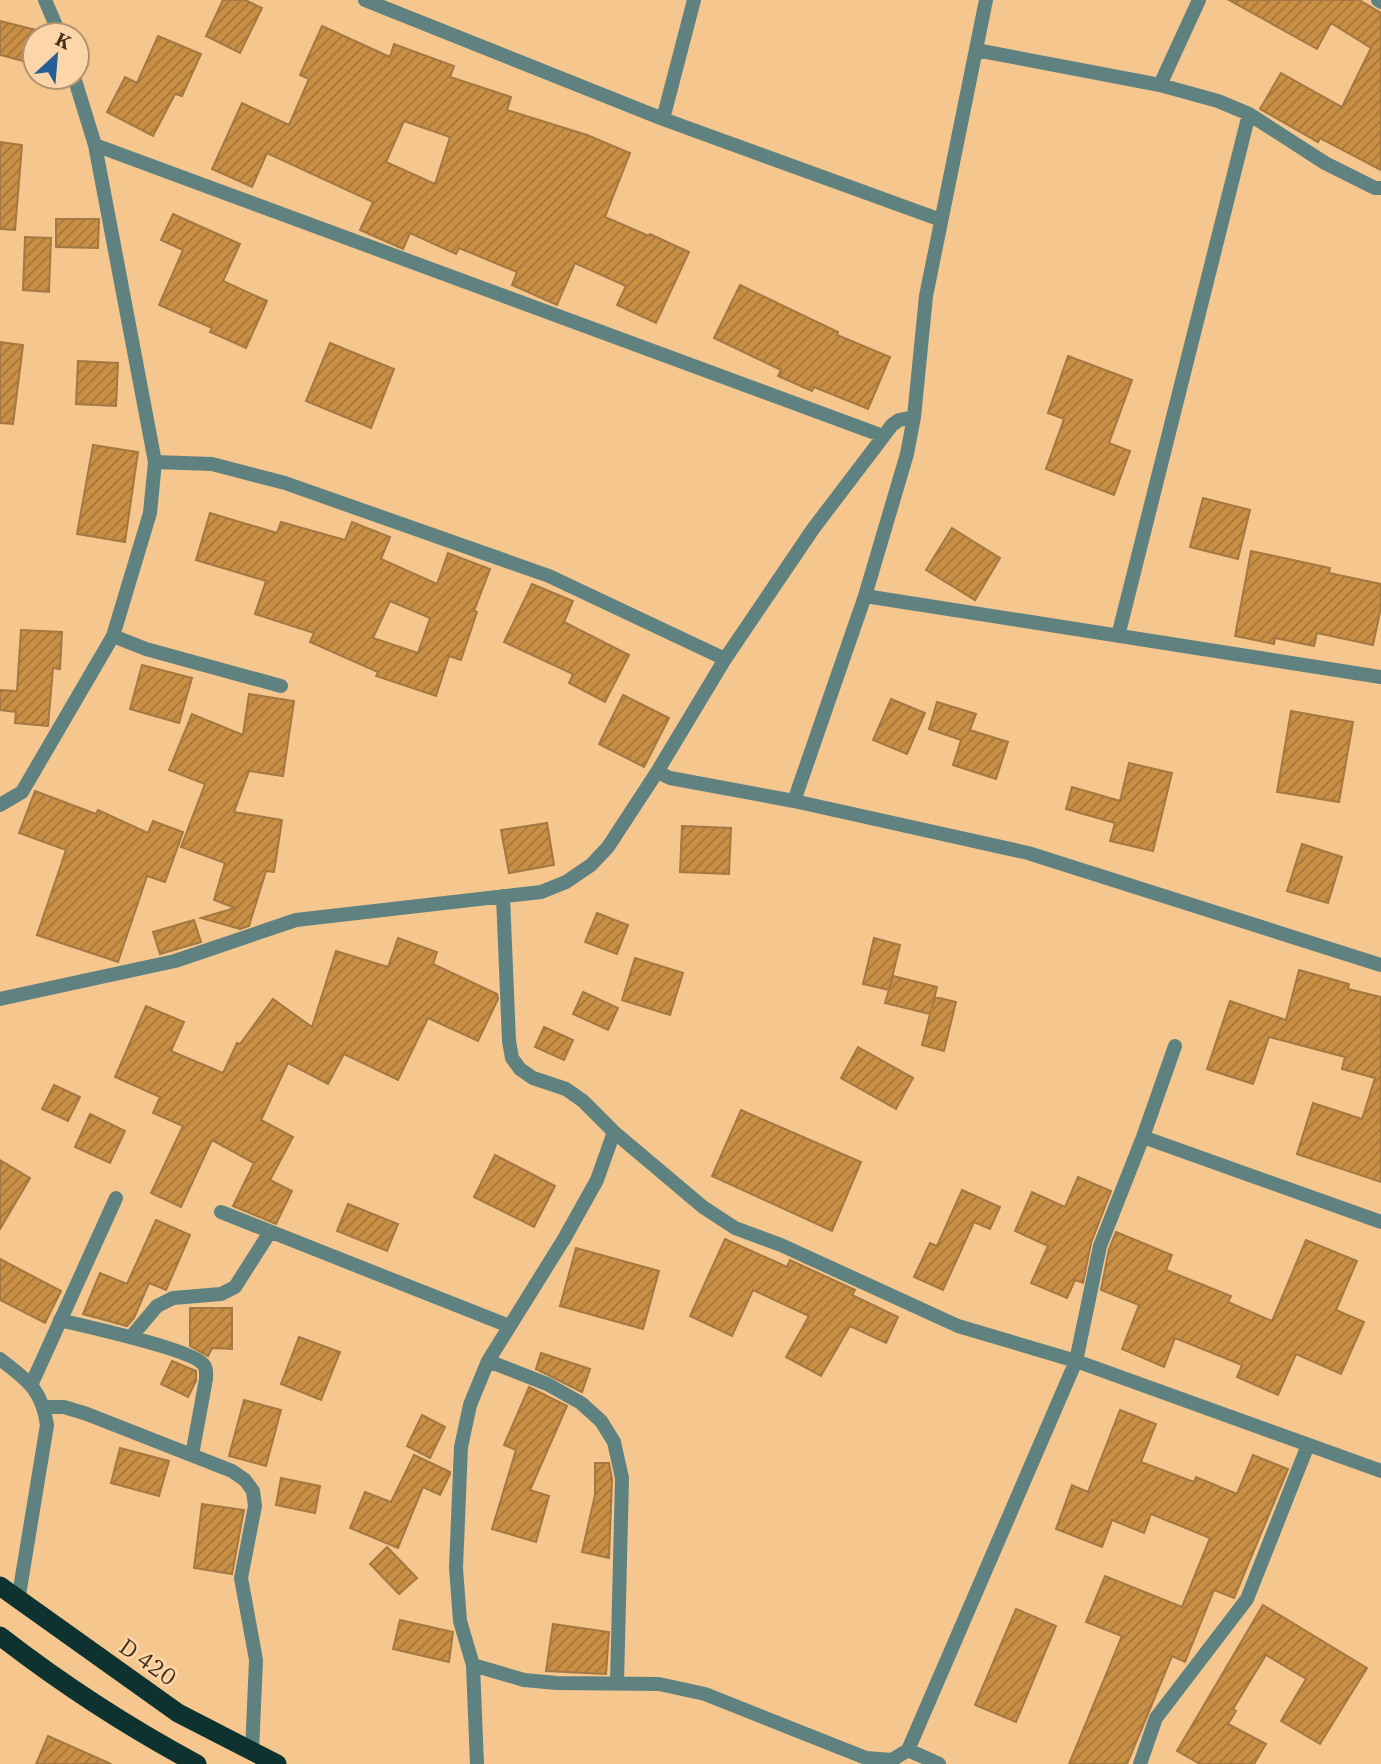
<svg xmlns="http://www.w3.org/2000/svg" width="1381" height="1764" font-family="'IBM Plex Serif',serif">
<defs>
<pattern id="building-hatch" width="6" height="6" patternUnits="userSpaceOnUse" patternTransform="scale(1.75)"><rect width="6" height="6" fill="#c98f45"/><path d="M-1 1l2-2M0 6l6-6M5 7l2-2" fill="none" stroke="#a57539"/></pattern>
</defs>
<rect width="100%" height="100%" fill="#f5c68e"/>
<!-- building -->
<path fill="url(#building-hatch)" stroke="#a47842" stroke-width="2" fill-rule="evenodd" d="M 223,0 L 245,0 L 262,8 L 240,53 L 206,36 Z
M 1229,0 L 1359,0 L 1381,13 L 1381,170 L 1320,138 L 1318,142 L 1260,109 L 1281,73 L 1342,107 L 1371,48 L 1331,23 L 1317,49 Z
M 0,21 L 40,31 L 38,35 L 35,35 L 35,49 L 31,63 L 0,55 Z
M 322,26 L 390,57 L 394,44 L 454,66 L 450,77 L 511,97 L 507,110 L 587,135 L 630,153 L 605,217 L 649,236 L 650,234 L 689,252 L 656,323 L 617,305 L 626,286 L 575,263 L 557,305 L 512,285 L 517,272 L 459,248 L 456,254 L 410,233 L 403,249 L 392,244 L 360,230 L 373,202 L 267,153 L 252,187 L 212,169 L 242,103 L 289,125 L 309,79 L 300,75 ZM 404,121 L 450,137 L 435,184 L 386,162 Z
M 158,36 L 201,54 L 182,96 L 175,94 L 153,136 L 107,112 L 125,77 L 137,83 Z
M 0,142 L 22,145 L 15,230 L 0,229 Z
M 173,214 L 240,244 L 223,281 L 267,301 L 246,348 L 210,332 L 212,328 L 159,305 L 183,250 L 161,240 Z
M 56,219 L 99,219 L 98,248 L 56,247 Z
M 25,237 L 51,238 L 49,292 L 23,290 Z
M 740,285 L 838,332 L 837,335 L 890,357 L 868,409 L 814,387 L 812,391 L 778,376 L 781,370 L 714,338 Z
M 0,342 L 23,345 L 13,424 L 0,423 Z
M 330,343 L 394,369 L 371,428 L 306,401 Z
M 1068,356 L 1132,380 L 1109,443 L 1130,451 L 1114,495 L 1046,469 L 1064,419 L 1048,413 Z
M 78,361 L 118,363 L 116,406 L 76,404 Z
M 93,445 L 138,452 L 125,542 L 77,534 Z
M 1203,498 L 1250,510 L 1238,559 L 1190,547 Z
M 210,513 L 277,533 L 281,522 L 345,540 L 352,522 L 390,537 L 381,559 L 437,584 L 448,553 L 490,569 L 474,611 L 477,612 L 461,660 L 449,656 L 436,696 L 376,676 L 378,672 L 310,642 L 314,633 L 255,614 L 266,581 L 196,560 ZM 390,601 L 430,618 L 418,653 L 373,638 Z
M 952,528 L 1000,558 L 975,600 L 926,570 Z
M 1251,551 L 1330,568 L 1329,573 L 1381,584 L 1381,607 L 1373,645 L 1317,633 L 1314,646 L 1275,638 L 1274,644 L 1235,636 Z
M 532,584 L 573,601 L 564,622 L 629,655 L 605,702 L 569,683 L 573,674 L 504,642 Z
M 21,630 L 62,632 L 60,669 L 53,668 L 48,726 L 15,723 L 16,712 L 0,710 L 0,690 L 17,691 Z
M 142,665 L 192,678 L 179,723 L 130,709 Z
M 249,694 L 294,701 L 283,776 L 249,771 L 234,812 L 282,820 L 274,872 L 266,871 L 249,926 L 240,929 L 201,918 L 235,908 L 214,900 L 225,863 L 181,847 L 205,784 L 169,770 L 192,714 L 243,735 Z
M 623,695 L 669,718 L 644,767 L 599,744 Z
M 891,699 L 925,713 L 907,754 L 873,740 Z
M 937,702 L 976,714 L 970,730 L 1008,742 L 996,779 L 953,765 L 961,740 L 929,729 Z
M 1291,711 L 1353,722 L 1339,802 L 1277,792 Z
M 1129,763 L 1172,773 L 1153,851 L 1110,841 L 1115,823 L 1066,809 L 1072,787 L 1120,801 Z
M 35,791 L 96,814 L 98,810 L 148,833 L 153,821 L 183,832 L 165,882 L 147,876 L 118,962 L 37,935 L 66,850 L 19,833 Z
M 547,823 L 554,865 L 509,873 L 501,830 Z
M 682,826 L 731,828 L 729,874 L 680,872 Z
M 1302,844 L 1342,857 L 1328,903 L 1287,891 Z
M 597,913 L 628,925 L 617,954 L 585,942 Z
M 194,920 L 201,942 L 160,954 L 153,932 Z
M 398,938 L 437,952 L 433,964 L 497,994 L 498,999 L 478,1041 L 428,1018 L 398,1080 L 344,1054 L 328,1084 L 288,1063 L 261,1120 L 293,1137 L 270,1180 L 292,1191 L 276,1224 L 233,1206 L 254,1163 L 212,1140 L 181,1207 L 151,1193 L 183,1126 L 153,1113 L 160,1097 L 115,1077 L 146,1006 L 184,1022 L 171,1051 L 223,1073 L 237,1043 L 240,1044 L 273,999 L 312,1027 L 336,951 L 388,967 Z
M 874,938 L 900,945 L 889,990 L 863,984 Z
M 635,958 L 683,973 L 670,1015 L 622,1000 Z
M 1299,970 L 1349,984 L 1348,989 L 1381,997 L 1381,1182 L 1297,1154 L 1313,1103 L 1362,1119 L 1375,1078 L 1342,1069 L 1345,1057 L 1269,1037 L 1253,1084 L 1207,1069 L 1230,1001 L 1286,1020 Z
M 893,976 L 937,987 L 932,1008 L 935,997 L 956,1002 L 944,1051 L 922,1045 L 930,1014 L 885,1003 Z
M 583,992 L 618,1008 L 608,1030 L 573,1014 Z
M 544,1027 L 573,1040 L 564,1060 L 535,1047 Z
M 858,1047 L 913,1078 L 896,1109 L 841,1078 Z
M 54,1085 L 80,1097 L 68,1121 L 42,1109 Z
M 741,1110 L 861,1162 L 832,1231 L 712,1176 Z
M 90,1114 L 125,1131 L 110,1163 L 75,1147 Z
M 495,1155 L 555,1186 L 534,1227 L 474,1197 Z
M 0,1160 L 30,1178 L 0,1229 Z
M 1078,1177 L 1111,1191 L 1091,1243 L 1083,1283 L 1075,1280 L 1067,1298 L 1031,1283 L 1048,1246 L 1015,1231 L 1032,1192 L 1065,1207 Z
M 962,1190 L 1000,1207 L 990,1229 L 974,1222 L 943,1290 L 914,1277 L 930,1243 L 937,1246 Z
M 348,1204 L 398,1224 L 387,1251 L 337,1231 Z
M 156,1220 L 190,1235 L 166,1290 L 149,1283 L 134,1318 L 127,1326 L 83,1314 L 100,1273 L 127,1284 Z
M 1116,1232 L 1172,1255 L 1166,1270 L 1231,1296 L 1228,1302 L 1272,1321 L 1306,1240 L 1357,1261 L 1336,1310 L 1364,1322 L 1341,1374 L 1296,1354 L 1278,1395 L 1237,1377 L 1242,1365 L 1175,1338 L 1164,1367 L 1122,1349 L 1139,1305 L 1101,1290 L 1109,1249 Z
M 725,1239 L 787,1267 L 790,1260 L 855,1290 L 852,1295 L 898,1317 L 886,1343 L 850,1326 L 821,1376 L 786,1357 L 809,1316 L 753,1290 L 732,1336 L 690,1316 Z
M 576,1248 L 659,1271 L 643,1329 L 560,1306 Z
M 0,1259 L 61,1291 L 45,1323 L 0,1300 Z
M 190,1308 L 232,1308 L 232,1349 L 212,1348 L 208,1356 L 190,1346 Z
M 299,1337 L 340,1352 L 321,1400 L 281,1384 Z
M 541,1353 L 590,1369 L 582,1392 L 536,1369 Z
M 172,1361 L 196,1371 L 196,1381 L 188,1397 L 161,1384 Z
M 529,1387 L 567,1406 L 530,1490 L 549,1496 L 536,1542 L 492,1529 L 516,1450 L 504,1445 Z
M 244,1400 L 281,1410 L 266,1466 L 229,1456 Z
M 1120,1410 L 1156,1424 L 1141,1462 L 1194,1482 L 1196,1477 L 1237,1494 L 1253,1455 L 1288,1469 L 1234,1598 L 1214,1590 L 1185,1662 L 1172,1656 L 1127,1764 L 1069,1764 L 1122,1636 L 1086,1622 L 1105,1576 L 1182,1607 L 1210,1538 L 1151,1514 L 1144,1533 L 1112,1520 L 1102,1547 L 1056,1529 L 1072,1485 L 1088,1492 Z
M 422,1415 L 445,1427 L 430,1458 L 407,1446 Z
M 120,1448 L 169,1461 L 159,1496 L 111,1483 Z
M 414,1455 L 450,1472 L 450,1474 L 440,1495 L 423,1487 L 398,1548 L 350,1528 L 365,1492 L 391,1502 Z
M 595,1463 L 609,1463 L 612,1479 L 609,1558 L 582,1552 L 595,1495 Z
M 281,1478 L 320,1486 L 315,1513 L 276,1505 Z
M 202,1504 L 244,1510 L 232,1574 L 194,1568 Z
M 387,1547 L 417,1578 L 399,1594 L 370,1564 Z
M 1263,1605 L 1367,1668 L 1320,1744 L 1281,1721 L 1306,1679 L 1266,1655 L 1233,1709 L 1236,1711 L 1228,1724 L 1266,1744 L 1254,1764 L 1200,1764 L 1177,1751 Z
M 1016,1609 L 1056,1626 L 1016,1722 L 975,1705 Z
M 400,1620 L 453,1632 L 449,1662 L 393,1649 Z
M 553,1624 L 609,1632 L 606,1674 L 546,1671 Z
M 48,1736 L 111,1764 L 36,1764 Z"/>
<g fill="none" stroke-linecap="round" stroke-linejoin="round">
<!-- minor -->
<path stroke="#5f8280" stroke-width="14" d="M 45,0 L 60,35
M 365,0 L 663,119 L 941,220
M 1378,0 L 1381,2
M 976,50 L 1160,85 L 1218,101 L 1249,114 L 1325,163 L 1375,188 L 1381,188
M 1160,85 L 1199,0
M 663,119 L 694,0
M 95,145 L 883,436
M 155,462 L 212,464 L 285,483 L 549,576 L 725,659
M 865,596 L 1381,677
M 113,636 L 146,649 L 281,686
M 1118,636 L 1249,114
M 657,772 L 670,778 L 794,801 L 1028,853 L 1381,965
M 794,801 L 865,596 L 907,454 L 914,417 L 926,296 L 986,0
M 0,805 L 22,792 L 113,636 L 150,513 L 155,462 L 95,145 L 74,77
M 503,896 L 509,1041 L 512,1058 L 520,1069 L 533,1078 L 566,1089 L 583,1101 L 614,1132 L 703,1207 L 735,1228 L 781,1245 L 958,1326 L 1076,1361 L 1381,1471
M 0,999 L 175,961 L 296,920 L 541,892 L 566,882 L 591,865 L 608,847 L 657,772 L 725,659 L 813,529 L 892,425 L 899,420 L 914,417
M 1143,1137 L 1381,1222
M 221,1212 L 509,1326
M 60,1320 C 84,1326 191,1349 203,1364 C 207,1368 206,1374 206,1379 L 192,1455
M 131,1337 L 157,1306 L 173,1298 L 221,1294 L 235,1287 L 270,1232
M 0,1359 C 27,1380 42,1389 47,1425 L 18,1601
M 488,1361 L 547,1384 L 581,1403 L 601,1421 L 614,1442 L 622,1478 L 617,1683
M 32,1383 L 116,1198
M 45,1407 L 64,1407 L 87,1414 L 232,1471 L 245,1480 L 253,1491 L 255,1506 L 241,1578 L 256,1660 L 252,1751
M 473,1665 L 524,1680 L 557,1683 L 659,1684 L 705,1694 L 866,1758 L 892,1760 L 908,1750 L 939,1764
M 908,1750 L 1076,1361 L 1100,1246 L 1143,1137 L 1175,1046
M 477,1764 L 473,1665 L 460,1621 L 456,1568 L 461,1447 L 470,1405 L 488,1361 L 564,1239 L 597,1180 L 614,1132
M 1140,1764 L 1156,1718 L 1247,1599 L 1308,1445"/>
<!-- trunk -->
<path stroke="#0e3230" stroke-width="19" d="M 0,1586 L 178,1713 L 277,1764
M 0,1636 C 62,1684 128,1727 197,1764"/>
</g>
<g text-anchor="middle" stroke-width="5" stroke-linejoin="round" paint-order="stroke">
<!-- street labels -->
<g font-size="23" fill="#433019" stroke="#fcd5a9">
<text transform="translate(148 1662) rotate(35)" y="8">D 420</text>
</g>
</g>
<!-- north arrow -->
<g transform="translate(56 56) rotate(26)"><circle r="33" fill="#fcd5a9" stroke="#b2936f" stroke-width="2"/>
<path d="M0-5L12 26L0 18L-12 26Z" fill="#255f96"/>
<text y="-10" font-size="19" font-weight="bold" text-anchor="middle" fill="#433019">K</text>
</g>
</svg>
